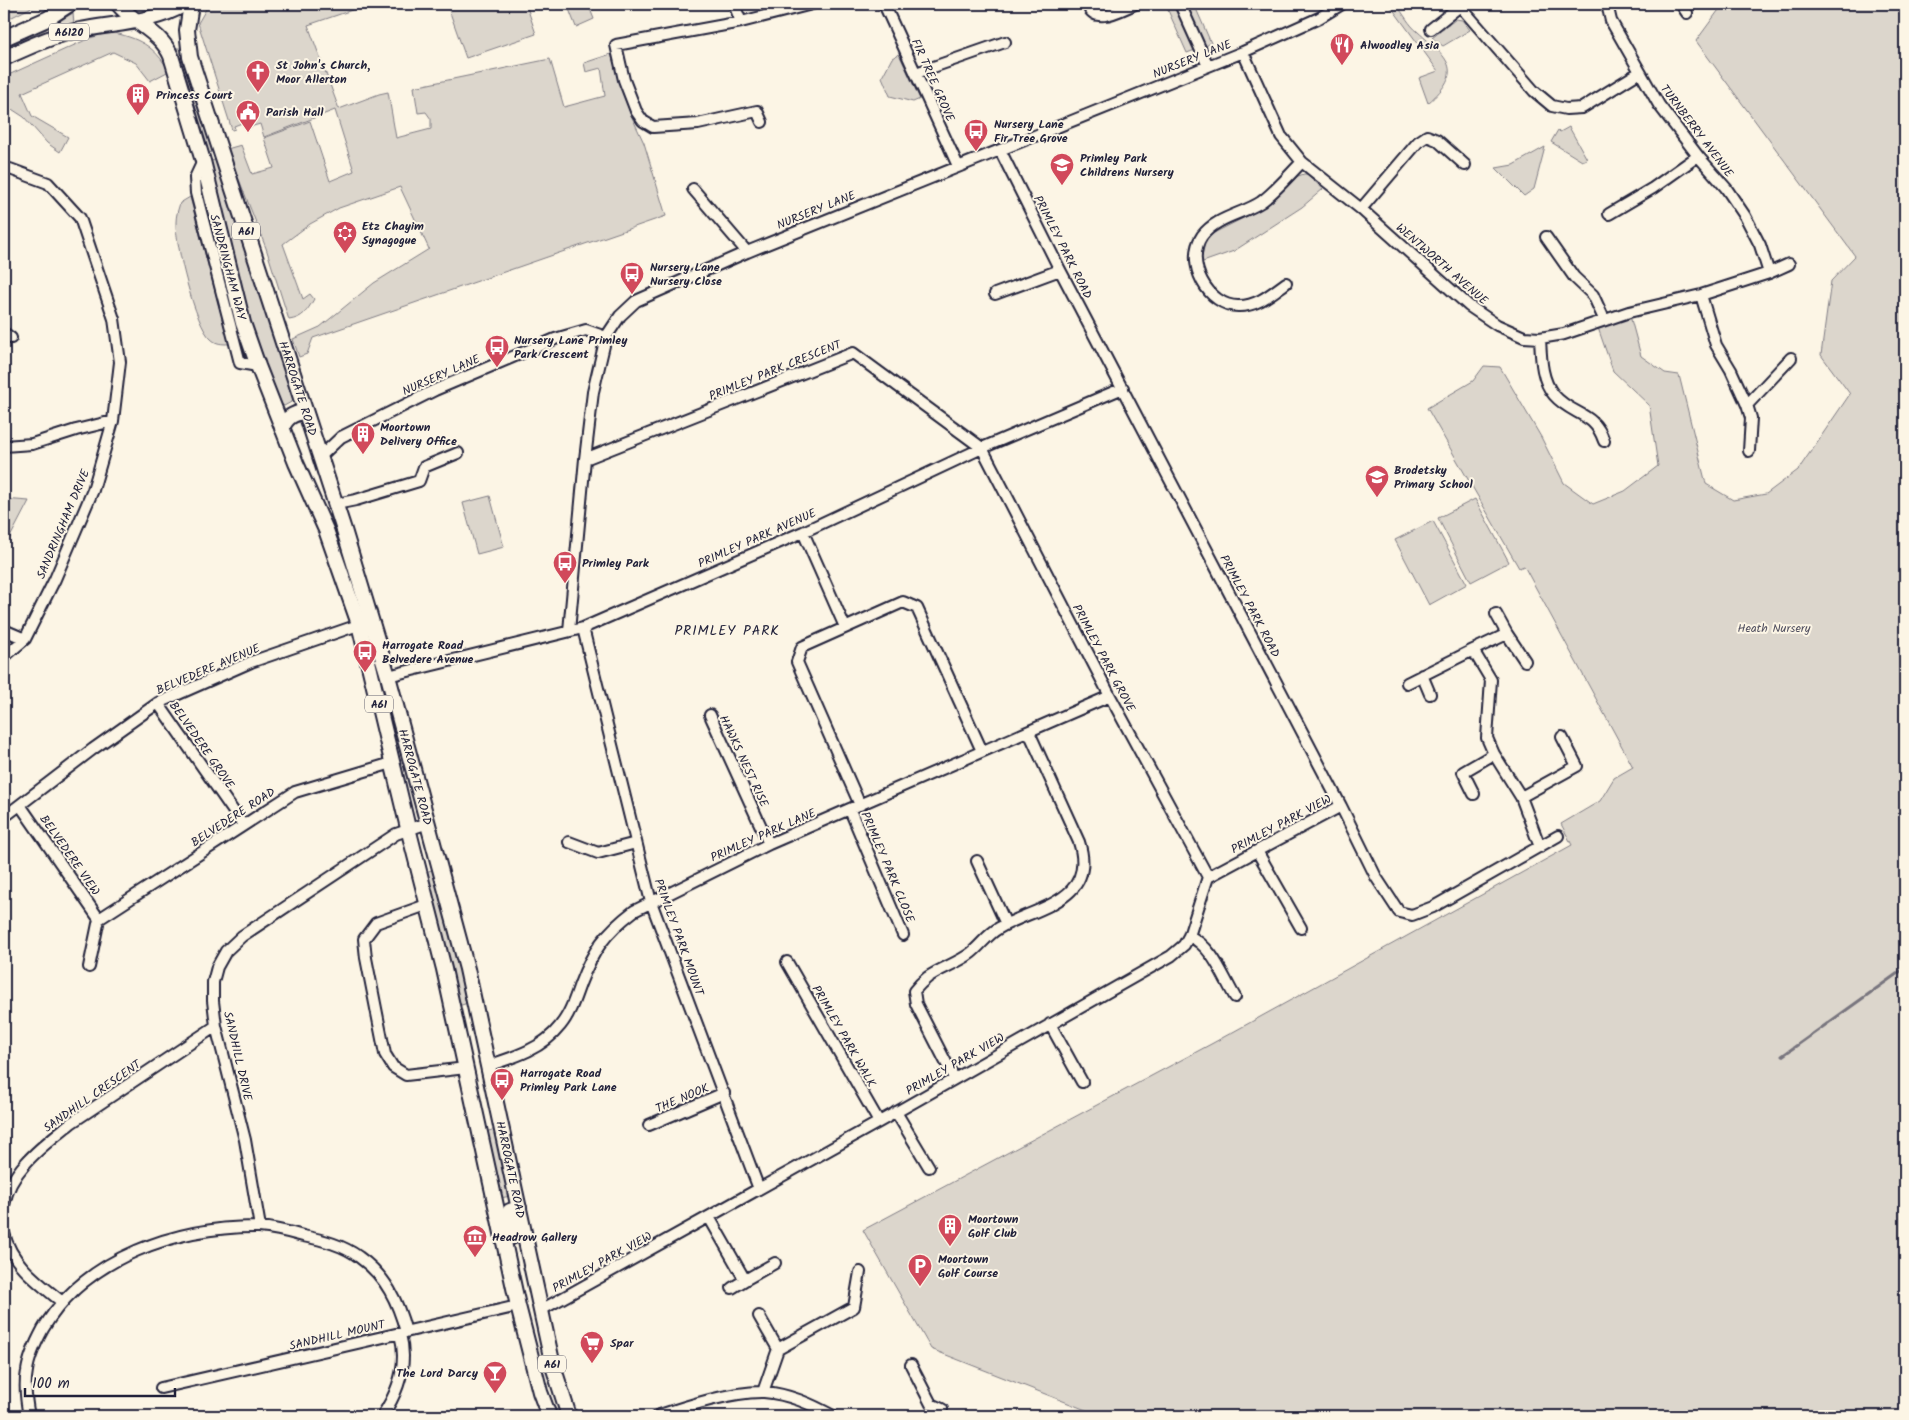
<svg xmlns="http://www.w3.org/2000/svg" width="1909" height="1420" font-family="Kalam,sans-serif">
<rect width="100%" height="100%" fill="#fcf5e5"/>
<filter id="ink" filterUnits="userSpaceOnUse"><feTurbulence type="fractalNoise" baseFrequency=".02" numOctaves="2"/><feDisplacementMap in="SourceGraphic" scale="10" xChannelSelector="R" yChannelSelector="G"/><feConvolveMatrix kernelMatrix="1 2 1 2 8 2 1 2 1" color-interpolation-filters="sRGB"/></filter>
<g filter="url(#ink)">
<!-- green -->
<path fill="#dcd6cc" stroke="#7f7c84" d="M 4,4 L 38,4 L 4,21 Z
M 209,4 L 356,4 L 358,8 L 308,25 L 339,109 L 379,94 L 388,92 L 396,138 L 431,129 L 431,119 L 426,112 L 418,113 L 414,87 L 550,59 L 564,107 L 605,96 L 601,68 L 586,72 L 584,63 L 611,54 L 630,113 L 644,143 L 666,216 L 313,338 L 307,354 L 299,357 L 293,339 L 320,327 L 374,283 L 429,249 L 400,187 L 339,208 L 310,224 L 283,244 L 303,299 L 310,294 L 314,299 C 307,311 303,318 289,320 L 266,248 L 227,149 L 241,145 L 252,174 L 274,168 L 264,138 L 310,121 L 330,181 L 354,171 L 335,110 L 264,137 L 260,124 L 250,127 L 247,121 L 234,126 L 235,129 L 232,130 L 198,23 Z
M 447,4 L 526,4 L 536,34 L 466,58 Z
M 567,4 L 588,4 L 594,19 L 576,27 Z
M 1185,4 L 1194,4 L 1211,43 L 1204,47 Z
M 1389,4 L 1396,4 C 1403,13 1409,25 1418,32 C 1447,58 1466,70 1428,103 L 1419,78 L 1438,71 Z
M 1720,4 L 1905,4 L 1905,1416 L 1101,1416 L 931,1349 L 863,1230 L 1213,1043 L 1572,845 L 1561,824 L 1600,801 L 1614,778 L 1633,767 L 1524,566 L 1519,568 L 1427,408 L 1473,381 L 1484,366 L 1500,367 L 1541,437 L 1564,483 L 1593,504 L 1625,491 L 1658,466 L 1649,405 L 1613,371 L 1596,322 L 1629,312 L 1641,356 L 1665,373 L 1679,375 L 1706,484 L 1733,500 L 1766,494 L 1798,470 L 1850,394 L 1821,355 L 1831,281 L 1855,256 L 1696,41 L 1721,7 Z
M 1175,5 L 1195,50 L 1187,53 L 1167,8 Z
M 73,13 L 74,25 L 4,52 L 4,48 L 43,31 Z
M 1456,19 L 1462,20 L 1470,30 L 1443,46 L 1432,38 Z
M 110,32 C 138,38 154,45 169,71 L 150,81 L 136,63 L 113,52 L 22,93 L 32,116 L 68,137 L 60,152 L 47,143 L 24,117 L 4,104 L 4,77 L 90,38 Z
M 174,48 L 183,48 L 214,151 L 207,154 Z
M 899,54 L 920,99 L 913,102 L 890,96 L 882,77 L 892,58 Z
M 1569,127 L 1587,159 L 1582,161 L 1551,142 L 1558,130 L 1560,132 Z
M 1545,147 L 1534,189 L 1524,196 L 1496,168 L 1513,165 Z
M 217,159 L 295,400 L 284,406 L 278,401 L 259,356 L 238,280 L 209,162 Z
M 1304,174 L 1307,174 L 1323,189 L 1302,207 L 1234,251 L 1200,263 L 1205,244 L 1210,235 L 1259,210 L 1272,201 L 1298,176 Z
M 190,197 L 229,344 C 222,344 216,344 211,339 C 195,326 175,243 176,222 C 176,215 178,210 180,203 Z
M 490,496 L 504,547 L 477,554 L 463,503 Z
M 4,499 L 29,501 L 5,547 L 4,547 Z
M 1475,499 L 1509,562 L 1471,582 L 1438,518 Z
M 1433,521 L 1467,584 L 1429,605 L 1395,540 Z
M 435,869 L 468,1003 L 458,1006 L 425,872 Z
M 496,1129 L 511,1196 L 500,1198 L 485,1132 Z"/>
<g fill="none" stroke-linecap="round" stroke-linejoin="round">
<!-- stream -->
<path stroke="#78757e" stroke-width="3" d="M 1782,1056 L 1905,968"/>
<defs>
<path id="minor" d="M 734,4 L 741,22
M 884,4 L 958,166
M 1087,4 C 1095,26 1120,10 1135,4
M 1180,4 L 1208,66
M 1607,4 L 1611,21 L 1659,105 L 1698,156 L 1726,188 L 1745,216 L 1760,245 L 1769,273
M 1681,4 L 1687,13
M 1431,29 L 1460,6 L 1534,91 L 1552,106 L 1566,109 L 1582,108 L 1640,72
M 1243,52 L 1281,136 L 1302,162 L 1361,209 L 1469,306 L 1497,325 L 1524,337 L 1540,338 L 1564,334 L 1629,312 L 1701,295 L 1769,273 L 1789,264
M 916,73 L 1005,42
M 762,122 L 757,111 L 698,124 L 653,127 L 643,121 L 636,111 L 624,80 L 616,45 L 741,22 L 812,4
M 1000,150 L 1060,270 L 1341,806 L 1376,877 L 1399,912 L 1412,915 L 1433,907 L 1558,836
M 203,161 L 195,178 L 196,193 L 240,363 L 258,366
M 4,170 L 10,169 L 48,183 L 80,218 L 114,319 L 120,362 L 113,421 L 93,490 L 55,579 L 25,639 L 4,657
M 693,189 L 747,252
M 1361,209 L 1418,142 L 1427,136 L 1437,140 L 1465,165
M 1609,214 L 1653,188 L 1698,156
M 1546,237 L 1574,277 L 1593,295 L 1604,319
M 1286,283 C 1272,293 1258,306 1239,306 C 1208,307 1184,262 1202,236 C 1216,217 1243,214 1261,202 C 1276,191 1289,175 1302,162
M 995,294 L 1060,270
M 1701,295 L 1716,345 L 1731,370 L 1747,405 L 1751,418 L 1749,451
M 4,333 L 11,338
M 1540,338 C 1541,357 1541,380 1554,395 C 1572,416 1594,411 1604,441
M 1747,405 L 1791,358
M 4,446 L 32,444 L 76,430 L 113,421
M 320,457 L 341,437 L 435,390 L 555,339 L 586,330 L 606,337
M 585,459 L 853,353 L 982,448 L 1110,696 L 1208,877
M 336,504 L 356,500 L 419,481 L 424,467 L 458,453
M 803,532 L 845,627
M 1496,614 L 1507,634
M 583,628 L 651,902 L 759,1189
M 4,630 L 25,639
M 569,631 L 585,459 L 593,392 L 606,337 L 620,316 L 636,301 L 747,252 L 1243,52 L 1319,18 L 1342,4
M 1525,661 L 1507,634 L 1473,650 L 1491,680 L 1487,738 L 1494,754 L 1521,797 L 1540,847
M 1422,675 L 1430,694
M 388,676 L 583,628 L 803,532 L 982,448 L 1123,388
M 1407,683 L 1473,650
M 158,703 L 243,825
M 710,715 L 769,844
M 1474,794 L 1463,772 L 1494,754
M 1521,797 L 1577,766 L 1562,737
M 20,805 L 99,919
M 860,805 L 797,662 L 802,647 L 903,602 L 917,608 L 982,751
M 850,810 L 903,935
M 4,817 L 93,749 L 158,703 L 251,662 L 364,623
M 569,842 L 598,853 L 636,843
M 1257,851 L 1301,928
M 977,861 L 1006,924
M 429,904 L 376,923 L 364,939 L 366,958 L 385,1054 L 393,1067 L 406,1075 L 466,1068
M 99,919 L 295,792 L 392,763
M 1189,936 C 1213,947 1222,975 1235,997
M 787,962 L 879,1122
M 89,967 L 99,919
M 1050,1024 L 1082,1082
M 487,1066 C 515,1057 542,1049 560,1026 C 570,1014 575,998 580,984 C 593,950 605,933 634,911 L 769,844 L 1110,696
M 954,1078 L 916,1004 L 914,991 C 918,986 923,981 928,977 C 941,968 958,963 971,953 C 981,945 988,934 999,928 C 1036,907 1098,901 1079,842 L 1029,732
M 896,1112 L 929,1167
M 649,1125 L 724,1093
M 4,1205 C 10,1169 44,1145 71,1123 L 216,1026
M 709,1217 L 745,1280 L 775,1263
M 260,1227 L 245,1140 L 216,1026 L 213,1001 L 213,982 L 217,967 L 226,951 L 242,936 L 396,834 L 428,823
M 4,1233 C 11,1264 39,1283 62,1302
M 732,1288 L 745,1280
M 541,1310 L 879,1122 L 1171,956 L 1184,945 L 1189,936 L 1208,877 L 1341,806
M 759,1316 L 778,1349
M 911,1365 L 931,1404 L 942,1409 L 939,1416
M 161,1388 L 518,1306
M 763,1392 L 778,1349 L 854,1307 L 860,1272
M 29,1416 C 26,1401 24,1386 27,1371 C 29,1356 36,1342 43,1329 C 85,1257 179,1226 259,1227 C 273,1228 289,1232 303,1236 C 323,1240 343,1245 359,1257 C 386,1276 398,1302 406,1332
M 382,1416 C 399,1391 408,1363 400,1334
M 657,1416 C 687,1406 733,1391 764,1392 C 789,1394 811,1404 833,1416"/>
<g id="highway">
<path d="M 118,4 C 134,24 160,31 171,56 L 203,161 L 243,323 L 258,366 L 296,463 L 326,530 L 359,624 L 408,828 L 444,969 L 518,1306 L 540,1392 L 549,1416"/>
<path id="s1" d="M 191,4 L 187,30 L 190,57 L 344,530 L 388,676 L 467,969 L 553,1366 L 569,1416"/>
<path d="M 4,38 L 47,19 L 70,4"/>
<path d="M 4,58 C 29,47 53,35 80,30 C 116,23 153,23 185,4"/>
<path d="M 282,428 C 287,416 294,414 305,411"/>
<path d="M 512,1237 L 508,1219 L 510,1211 L 519,1208"/>
</g>
</defs>
<!-- minor casing -->
<use href="#minor" stroke="#22223b" stroke-width="14"/>
<!-- highway casing -->
<use href="#highway" stroke="#22223b" stroke-width="18"/>
<!-- minor -->
<use href="#minor" stroke="#fcf5e5" stroke-width="10"/>
<!-- highway -->
<use href="#highway" stroke="#fcf5e5" stroke-width="14"/>
</g>
</g>
<!-- icons -->
<defs>
<symbol id="restaurant-pin" viewBox="-11 -11 22 30"><path d="M0 17L-7.5 6A9.5 9.5 0 1 1 7.5 6Z" fill="#d1495b" stroke="#fcf5e5"/><path d="M-5-6h1v4h1v-4h1v4h1v-4h1v5L-1.5 .5V6h-2V.5L-5-1ZM5-6V6H3V1.5H1.5Q1.5-4 5-6Z" fill="#fff"/></symbol>
<symbol id="church-pin" viewBox="-11 -11 22 30"><path d="M0 17L-7.5 6A9.5 9.5 0 1 1 7.5 6Z" fill="#d1495b" stroke="#fcf5e5"/><path d="M-1.2-6h2.4v3.5h3.3v2.4h-3.3V6h-2.4V-.1h-3.3v-2.4h3.3Z" fill="#fff"/></symbol>
<symbol id="building-pin" viewBox="-11 -11 22 30"><path d="M0 17L-7.5 6A9.5 9.5 0 1 1 7.5 6Z" fill="#d1495b" stroke="#fcf5e5"/><path d="M-4-6H4V6H1V3H-1V6H-4ZM-2.5-4.3h1.7v1.8h-1.7ZM.8-4.3h1.7v1.8H.8ZM-2.5-1h1.7V.8h-1.7ZM.8-1h1.7V.8H.8Z" fill="#fff"/></symbol>
<symbol id="civic-pin" viewBox="-11 -11 22 30"><path d="M0 17L-7.5 6A9.5 9.5 0 1 1 7.5 6Z" fill="#d1495b" stroke="#fcf5e5"/><path d="M-.6-6.5H3V-4.5H.6V-3L4-1V1h2V6H-6V1h2V-1L-.6-3ZM-1.2 2.5V6h2.4V2.5Z" fill="#fff"/></symbol>
<symbol id="bus-pin" viewBox="-11 -11 22 30"><path d="M0 17L-7.5 6A9.5 9.5 0 1 1 7.5 6Z" fill="#d1495b" stroke="#fcf5e5"/><path d="M-5-6H5V4H4V6H2V4H-2V6H-4V4H-5ZM-3.5-4V0h7V-4ZM-3.5 1.2v1.5H-2V1.2ZM2 1.2v1.5H3.5V1.2Z" fill="#fff"/></symbol>
<symbol id="school-pin" viewBox="-11 -11 22 30"><path d="M0 17L-7.5 6A9.5 9.5 0 1 1 7.5 6Z" fill="#d1495b" stroke="#fcf5e5"/><path d="M0-5L7-2L0 1L-7-2ZM-4 1L0 2.5L4 1V4Q0 6-4 4Z" fill="#fff"/></symbol>
<symbol id="synagogue-pin" viewBox="-11 -11 22 30"><path d="M0 17L-7.5 6A9.5 9.5 0 1 1 7.5 6Z" fill="#d1495b" stroke="#fcf5e5"/><path d="M0-6.5L5.6 3.2H-5.6ZM0 6.5L5.6-3.2H-5.6Z" fill="#fff"/></symbol>
<symbol id="museum-pin" viewBox="-11 -11 22 30"><path d="M0 17L-7.5 6A9.5 9.5 0 1 1 7.5 6Z" fill="#d1495b" stroke="#fcf5e5"/><path d="M0-6L6-3V-2H-6V-3ZM-5-1h2V3h-2ZM-1-1h2V3h-2ZM3-1h2V3H3ZM-6 4H6V6H-6Z" fill="#fff"/></symbol>
<symbol id="parking-pin" viewBox="-11 -11 22 30"><path d="M0 17L-7.5 6A9.5 9.5 0 1 1 7.5 6Z" fill="#d1495b" stroke="#fcf5e5"/><path d="M-3.5-5.5H1a3.5 3.5 0 0 1 0 7H-1V5.5H-3.5ZM-1-3.4V-.6H.8a1.4 1.4 0 0 0 0-2.8Z" fill="#fff"/></symbol>
<symbol id="supermarket-pin" viewBox="-11 -11 22 30"><path d="M0 17L-7.5 6A9.5 9.5 0 1 1 7.5 6Z" fill="#d1495b" stroke="#fcf5e5"/><path d="M-6-5.5h2.5l.6 2H6L4.5 2H-2.5L-4.4-4H-6ZM-1.5 3.2a1.3 1.3 0 1 0 .1 0ZM3 3.2a1.3 1.3 0 1 0 .1 0Z" fill="#fff"/></symbol>
<symbol id="bar-pin" viewBox="-11 -11 22 30"><path d="M0 17L-7.5 6A9.5 9.5 0 1 1 7.5 6Z" fill="#d1495b" stroke="#fcf5e5"/><path d="M-6-5H6L.8 .8V4.5H3.5V6h-7V4.5H-.8V.8Z" fill="#fff"/></symbol>
</defs>
<g fill-rule="evenodd">
<use href="#restaurant-pin" x="1328" y="31" width="28" height="38"/>
<use href="#church-pin" x="244" y="58" width="28" height="38"/>
<use href="#building-pin" x="124" y="81" width="28" height="38"/>
<use href="#civic-pin" x="234" y="98" width="28" height="38"/>
<use href="#bus-pin" x="962" y="117" width="28" height="38"/>
<use href="#school-pin" x="1048" y="151" width="28" height="38"/>
<use href="#synagogue-pin" x="331" y="219" width="28" height="38"/>
<use href="#bus-pin" x="618" y="260" width="28" height="38"/>
<use href="#bus-pin" x="483" y="333" width="28" height="38"/>
<use href="#building-pin" x="349" y="420" width="28" height="38"/>
<use href="#school-pin" x="1363" y="463" width="28" height="38"/>
<use href="#bus-pin" x="551" y="549" width="28" height="38"/>
<use href="#bus-pin" x="351" y="638" width="28" height="38"/>
<use href="#bus-pin" x="488" y="1066" width="28" height="38"/>
<use href="#building-pin" x="936" y="1212" width="28" height="38"/>
<use href="#museum-pin" x="461" y="1223" width="28" height="38"/>
<use href="#parking-pin" x="906" y="1252" width="28" height="38"/>
<use href="#supermarket-pin" x="578" y="1329" width="28" height="38"/>
<use href="#bar-pin" x="481" y="1359" width="28" height="38"/>
</g>
<g text-anchor="middle" stroke-width="4" stroke-linejoin="round" paint-order="stroke">
<!-- shield labels -->
<g fill="#fcf5e5" stroke="#63616e" stroke-width="1">
<rect x="49" y="23.5" width="40" height="17" rx="4"/>
<rect x="232" y="222.5" width="28" height="17" rx="4"/>
<rect x="365" y="695.5" width="28" height="17" rx="4"/>
<rect x="538" y="1355.5" width="28" height="17" rx="4"/>
</g>
<g font-size="11" font-weight="bold" fill="#22223b">
<text x="69" y="36">A6120</text>
<text x="246" y="235">A61</text>
<text x="379" y="708">A61</text>
<text x="552" y="1368">A61</text>
</g>
<!-- poi labels -->
<g font-size="12" font-weight="bold" fill="#22223b" stroke="#fcf5e5" text-anchor="start">
<text x="1360" y="49">Alwoodley Asia</text>
<text x="276" y="69">St John's Church,<tspan x="276" dy="14">Moor Allerton</tspan></text>
<text x="156" y="99">Princess Court</text>
<text x="266" y="116">Parish Hall</text>
<text x="994" y="128">Nursery Lane<tspan x="994" dy="14">Fir Tree Grove</tspan></text>
<text x="1080" y="162">Primley Park<tspan x="1080" dy="14">Childrens Nursery</tspan></text>
<text x="362" y="230">Etz Chayim<tspan x="362" dy="14">Synagogue</tspan></text>
<text x="650" y="271">Nursery Lane<tspan x="650" dy="14">Nursery Close</tspan></text>
<text x="514" y="344">Nursery Lane Primley<tspan x="514" dy="14">Park Crescent</tspan></text>
<text x="380" y="431">Moortown<tspan x="380" dy="14">Delivery Office</tspan></text>
<text x="1394" y="474">Brodetsky<tspan x="1394" dy="14">Primary School</tspan></text>
<text x="582" y="567">Primley Park</text>
<text x="382" y="649">Harrogate Road<tspan x="382" dy="14">Belvedere Avenue</tspan></text>
<text x="520" y="1077">Harrogate Road<tspan x="520" dy="14">Primley Park Lane</tspan></text>
<text x="968" y="1223">Moortown<tspan x="968" dy="14">Golf Club</tspan></text>
<text x="492" y="1241">Headrow Gallery</text>
<text x="938" y="1263">Moortown<tspan x="938" dy="14">Golf Course</tspan></text>
<text x="610" y="1347">Spar</text>
<text x="478" y="1377" text-anchor="end">The Lord Darcy</text>
</g>
<!-- street labels -->
<g font-size="12" fill="#22223b" stroke="#fcf5e5">
<text transform="translate(1192 59) rotate(-22)" y="4">NURSERY LANE</text>
<text transform="translate(933 80) rotate(66)" y="4">FIR TREE GROVE</text>
<text transform="translate(1697 131) rotate(53)" y="4">TURNBERRY AVENUE</text>
<text transform="translate(816 210) rotate(-22)" y="4">NURSERY LANE</text>
<text transform="translate(1063 247) rotate(63)" y="4">PRIMLEY PARK ROAD</text>
<text transform="translate(1442 264) rotate(41)" y="4">WENTWORTH AVENUE</text>
<text transform="translate(228 267) rotate(75)" y="4">SANDRINGHAM WAY</text>
<text transform="translate(775 370) rotate(-22)" y="4">PRIMLEY PARK CRESCENT</text>
<text transform="translate(441 375) rotate(-24)" y="4">NURSERY LANE</text>
<text dy="4" stroke="none"><textPath href="#s1" startOffset="402">HARROGATE ROAD</textPath></text>
<text transform="translate(63 524) rotate(-67)" y="4">SANDRINGHAM DRIVE</text>
<text transform="translate(757 538) rotate(-24)" y="4">PRIMLEY PARK AVENUE</text>
<text transform="translate(1250 606) rotate(62)" y="4">PRIMLEY PARK ROAD</text>
<text transform="translate(1104 658) rotate(62)" y="4">PRIMLEY PARK GROVE</text>
<text transform="translate(208 669) rotate(-23)" y="4">BELVEDERE AVENUE</text>
<text transform="translate(202 745) rotate(55)" y="4">BELVEDERE GROVE</text>
<text transform="translate(744 761) rotate(65)" y="4">HAWKS NEST RISE</text>
<text dy="4" stroke="none"><textPath href="#s1" startOffset="808">HARROGATE ROAD</textPath></text>
<text transform="translate(233 817) rotate(-33)" y="4">BELVEDERE ROAD</text>
<text transform="translate(1281 824) rotate(-28)" y="4">PRIMLEY PARK VIEW</text>
<text transform="translate(763 835) rotate(-24)" y="4">PRIMLEY PARK LANE</text>
<text transform="translate(70 855) rotate(55)" y="4">BELVEDERE VIEW</text>
<text transform="translate(888 867) rotate(67)" y="4">PRIMLEY PARK CLOSE</text>
<text transform="translate(679 937) rotate(70)" y="4">PRIMLEY PARK MOUNT</text>
<text transform="translate(844 1036) rotate(60)" y="4">PRIMLEY PARK WALK</text>
<text transform="translate(238 1056) rotate(77)" y="4">SANDHILL DRIVE</text>
<text transform="translate(955 1064) rotate(-30)" y="4">PRIMLEY PARK VIEW</text>
<text transform="translate(92 1096) rotate(-35)" y="4">SANDHILL CRESCENT</text>
<text transform="translate(682 1098) rotate(-23)" y="4">THE NOOK</text>
<text dy="4" stroke="none"><textPath href="#s1" startOffset="1212">HARROGATE ROAD</textPath></text>
<text transform="translate(602 1262) rotate(-29)" y="4">PRIMLEY PARK VIEW</text>
<text transform="translate(337 1335) rotate(-13)" y="4">SANDHILL MOUNT</text>
</g>
<!-- park labels -->
<g font-size="12" fill="#504f5f" stroke="#fcf5e5">
<text x="1774" y="632">Heath Nursery</text>
</g>
<!-- neighbourhood labels -->
<g font-size="14" letter-spacing="1" fill="#22223b" stroke="#fcf5e5">
<text x="727" y="635">PRIMLEY PARK</text>
</g>
</g>
<!-- margin -->
<rect width="1909" height="1420" fill="none" stroke="#fcf5e5" stroke-width="20"/>
<rect x="10" y="10" width="1889" height="1400" fill="none" stroke="#22223b" stroke-width="2" filter="url(#ink)"/>
<!-- scale -->
<path d="M25 1388v8h150v-8" fill="none" stroke="#22223b" stroke-width="2.5"/>
<text x="32" y="1388" font-size="15" fill="#22223b" stroke="#fcf5e5" stroke-width="4" paint-order="stroke">100 m</text>
</svg>
